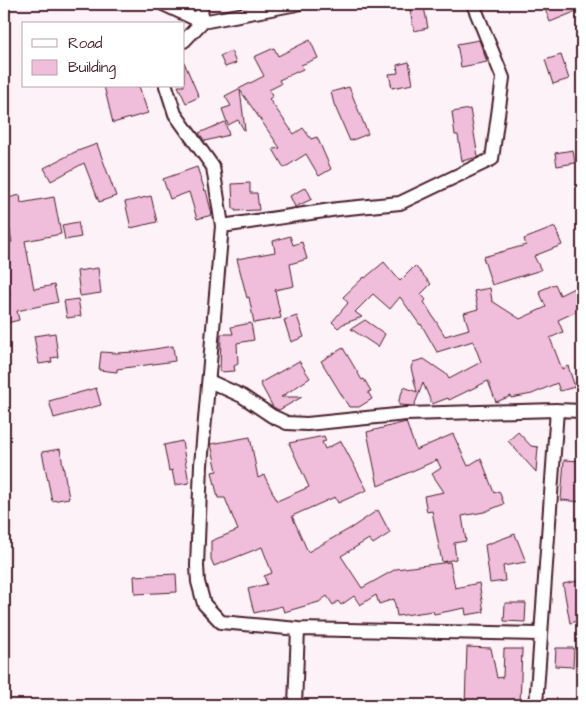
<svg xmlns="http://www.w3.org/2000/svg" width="586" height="709" font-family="'Architects Daughter',sans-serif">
<rect width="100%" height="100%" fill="#fcf2f8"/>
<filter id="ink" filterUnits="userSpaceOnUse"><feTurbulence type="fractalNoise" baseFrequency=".02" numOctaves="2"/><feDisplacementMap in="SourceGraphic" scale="10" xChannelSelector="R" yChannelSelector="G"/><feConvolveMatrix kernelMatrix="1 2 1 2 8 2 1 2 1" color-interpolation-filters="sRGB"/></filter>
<g filter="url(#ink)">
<!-- building -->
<path fill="#f0bddb" stroke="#4a1f2b" d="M 543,4 L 582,4 L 582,9 L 550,22 Z
M 424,7 L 428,28 L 414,31 L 410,10 Z
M 310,40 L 318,58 L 301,65 L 303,69 L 279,80 L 281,84 L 269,90 L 273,96 L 269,99 L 294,134 L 303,128 L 311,139 L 317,137 L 331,169 L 319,176 L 306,154 L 284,168 L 273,149 L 280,148 L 240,90 L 245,130 L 244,130 L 238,120 L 228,125 L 222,109 L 231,106 L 225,96 L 264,76 L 254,57 L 274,48 L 278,56 Z
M 479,40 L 487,62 L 461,67 L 457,44 Z
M 231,51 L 236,63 L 225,67 L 220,56 Z
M 561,55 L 569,79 L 553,84 L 545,60 Z
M 184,62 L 199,97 L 186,103 L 178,86 L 184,86 Z
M 409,62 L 413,84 L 392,88 L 389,74 L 398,73 L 397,65 Z
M 104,86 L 139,86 L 148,113 L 113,123 Z
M 349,87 L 368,134 L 350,141 L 334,104 L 331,92 Z
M 470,109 L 478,157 L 462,161 L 458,135 L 455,135 L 452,112 Z
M 225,122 L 229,135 L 205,141 L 199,133 Z
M 97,144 L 116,196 L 99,202 L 84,163 L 51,181 L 44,168 L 75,152 Z
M 573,150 L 575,163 L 557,166 L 555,153 Z
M 197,167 L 205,191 L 206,190 L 212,215 L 197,219 L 189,192 L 170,199 L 163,179 Z
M 250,183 L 250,193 L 257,193 L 259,210 L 235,211 L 235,208 L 233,209 L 232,184 Z
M 306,187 L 312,199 L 295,207 L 290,196 Z
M 20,195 L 21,203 L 54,197 L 61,234 L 25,241 L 34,289 L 54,285 L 58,302 L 17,311 L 19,320 L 7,323 L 4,308 L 4,297 L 10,295 L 4,259 L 4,249 L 8,248 L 7,243 L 12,242 L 4,199 Z
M 151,196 L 157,222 L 131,228 L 125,202 Z
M 78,222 L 81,237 L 65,240 L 62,225 Z
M 555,227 L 562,245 L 534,256 L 541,270 L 492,285 L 483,257 L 526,245 L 524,239 Z
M 290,236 L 293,245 L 302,242 L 307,259 L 290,264 L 294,286 L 275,290 L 281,318 L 254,323 L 249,297 L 247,298 L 237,259 L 275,252 L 273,241 Z
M 384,262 L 400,281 L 415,266 L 431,284 L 421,294 L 426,300 L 424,302 L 445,336 L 469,329 L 464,313 L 478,309 L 474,291 L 490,288 L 492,301 L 520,319 L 546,307 L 539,291 L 555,284 L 560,295 L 582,284 L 582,309 L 558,320 L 563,332 L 550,338 L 562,369 L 568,366 L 575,387 L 560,391 L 557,383 L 532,394 L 511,398 L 511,396 L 496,402 L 488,381 L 449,400 L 448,398 L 432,404 L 423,383 L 414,406 L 399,405 L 399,400 L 404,387 L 417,392 L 411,368 L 413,362 L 424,359 L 446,374 L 449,379 L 481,362 L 473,341 L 437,352 L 421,324 L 420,325 L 400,297 L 390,309 L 373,294 L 355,312 L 362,317 L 343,324 L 338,328 L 332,322 L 348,303 L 343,297 L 364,277 L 365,278 Z
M 98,268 L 101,293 L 80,296 L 77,271 Z
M 78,299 L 81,316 L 67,318 L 64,301 Z
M 297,316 L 304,337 L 291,342 L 284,320 Z
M 365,320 L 385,334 L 378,347 L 351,329 Z
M 251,323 L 254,340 L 237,343 L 238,364 L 234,366 L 235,371 L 220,372 L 221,334 L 233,334 L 231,327 Z
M 55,333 L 58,357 L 51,358 L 52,362 L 39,364 L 34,336 Z
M 173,346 L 175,361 L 117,369 L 117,372 L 99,370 L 101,352 L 116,353 L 136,352 Z
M 343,348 L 362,380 L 364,379 L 371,391 L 368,392 L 372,399 L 359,407 L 349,407 L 321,361 Z
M 299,361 L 310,378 L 281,397 L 302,397 L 279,410 L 273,407 L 260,383 Z
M 96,388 L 101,405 L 54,418 L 49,401 Z
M 406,422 L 416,450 L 453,434 L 468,466 L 481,458 L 494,493 L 499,491 L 504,504 L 484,512 L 462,516 L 466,541 L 454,543 L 456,559 L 442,562 L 432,511 L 427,512 L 424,496 L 444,492 L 432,474 L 441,468 L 437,460 L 378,486 L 367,432 Z
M 518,432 L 531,446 L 538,447 L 536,472 L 508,441 Z
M 324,436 L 326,441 L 322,442 L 325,449 L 341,441 L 367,490 L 338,503 L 335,497 L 292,516 L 308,552 L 351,528 L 378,510 L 390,533 L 373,544 L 369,539 L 341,556 L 362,588 L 396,569 L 450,562 L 455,588 L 479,583 L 484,612 L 466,615 L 465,608 L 434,614 L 433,611 L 397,616 L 394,599 L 379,604 L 376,595 L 360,605 L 354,596 L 341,605 L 338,601 L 333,605 L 327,596 L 319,602 L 284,612 L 282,606 L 254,613 L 248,589 L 267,584 L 264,576 L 272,573 L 262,547 L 214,566 L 211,559 L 211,541 L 238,530 L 225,498 L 218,498 L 212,472 L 217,471 L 211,444 L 250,437 L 258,478 L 264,475 L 277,501 L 309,487 L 289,443 Z
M 182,441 L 189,483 L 175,485 L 172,470 L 169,471 L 164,445 Z
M 60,449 L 69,498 L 52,501 L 42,452 Z
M 564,460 L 582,461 L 582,502 L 561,500 Z
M 515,534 L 526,562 L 503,566 L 505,581 L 490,583 L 485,545 Z
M 176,574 L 177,592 L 135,594 L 134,576 Z
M 582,580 L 582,620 L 570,623 L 563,584 Z
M 505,603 L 526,603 L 525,622 L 504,621 Z
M 467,647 L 491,648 L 497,678 L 503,677 L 504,649 L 522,649 L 520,705 L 465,705 Z
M 556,648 L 574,648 L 573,667 L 555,666 Z"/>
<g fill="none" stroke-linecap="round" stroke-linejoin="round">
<defs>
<path id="street" d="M 163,4 L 202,22 L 297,4
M 184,41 L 202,22 L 201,4
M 166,86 L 175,114 L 213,167 L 222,226 L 201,465 L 197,566 L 198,582 L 204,604 L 221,622 L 298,629 L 540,634
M 222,226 L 338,209 L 400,203 L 492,159 L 503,78 L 473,4
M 209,381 L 242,396 L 272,416 L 287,423 L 307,424 L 406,414 L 557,410 L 582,411
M 295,705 L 298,629
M 536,705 L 557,410"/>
</defs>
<!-- street casing -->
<use href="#street" stroke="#4a1f2b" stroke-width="16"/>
<!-- street -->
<use href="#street" stroke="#fff" stroke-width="12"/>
</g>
</g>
<!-- margin -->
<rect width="586" height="709" fill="none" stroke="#fff" stroke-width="20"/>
<rect x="10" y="10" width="566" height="689" fill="none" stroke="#4a1f2b" stroke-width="2" filter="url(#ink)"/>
<!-- legend -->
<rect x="22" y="22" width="162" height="65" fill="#ffffff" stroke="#b7a5aa"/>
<rect x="32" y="39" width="25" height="8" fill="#ffffff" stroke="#b7a5aa"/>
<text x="68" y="48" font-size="15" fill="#4a1f2b">Road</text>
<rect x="32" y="60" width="25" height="15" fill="#f0bddb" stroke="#b7a5aa"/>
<text x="68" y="72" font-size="15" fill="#4a1f2b">Building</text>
</svg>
